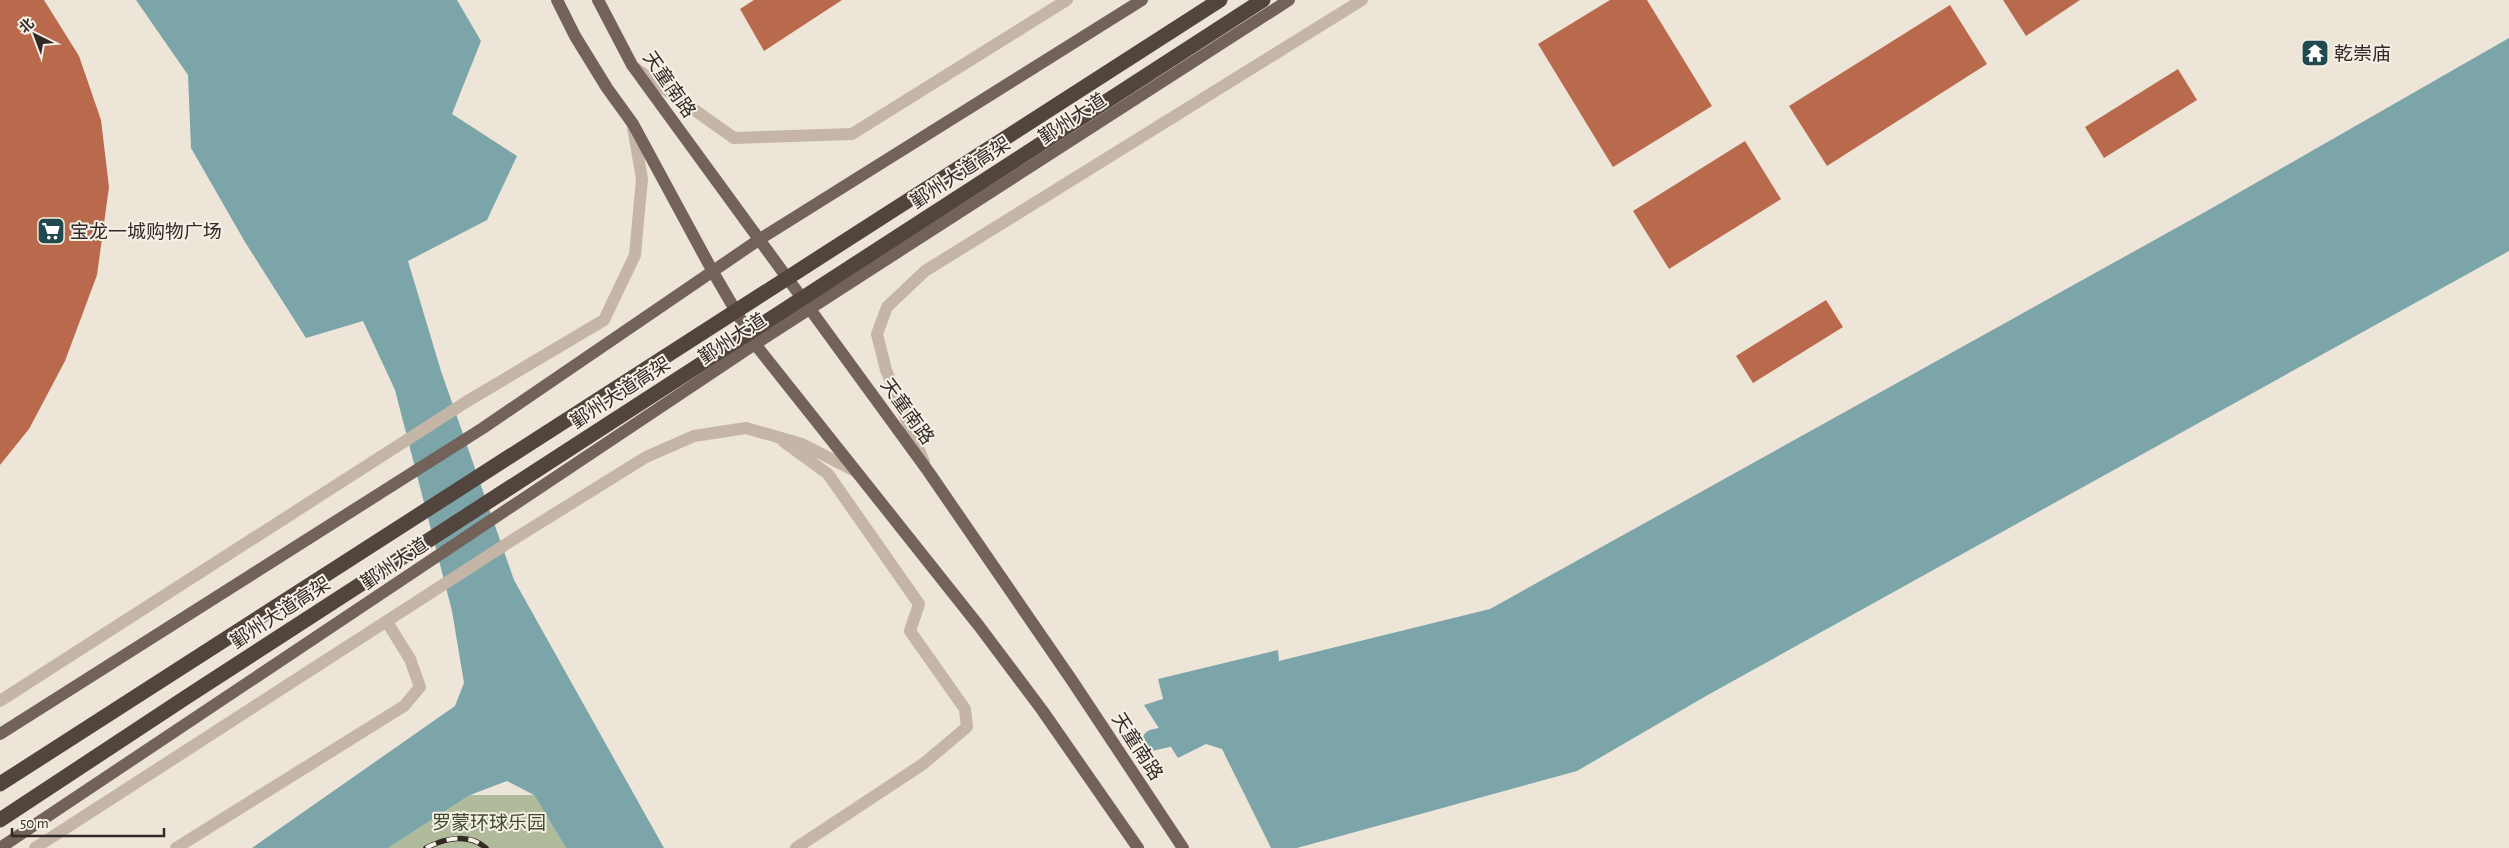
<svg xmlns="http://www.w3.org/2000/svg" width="2509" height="848" font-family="'Alegreya Sans','Noto Sans SC',sans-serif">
<rect width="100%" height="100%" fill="#eee5d9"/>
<!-- green -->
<path fill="#afbb9b" d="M 470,795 L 534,795 L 566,848 L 388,848 Z"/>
<!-- water -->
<path fill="#7ba5a8" d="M 136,0 L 457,0 L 481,41 L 452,114 L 517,156 L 487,220 L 408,261 L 441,371 L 514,580 L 664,848 L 566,848 L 534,795 L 507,781 L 470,795 L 388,848 L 252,848 L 455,706 L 464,683 L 452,611 L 395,390 L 363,321 L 306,338 L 245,242 L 191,148 L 188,75 Z
M 2509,38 L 2509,251 L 1706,696 L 1577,771 L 1297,848 L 1271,848 L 1222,749 L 1206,744 L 1178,758 L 1144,705 L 1163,699 L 1158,679 L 1278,650 L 1279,661 L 1490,609 L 2205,212 Z"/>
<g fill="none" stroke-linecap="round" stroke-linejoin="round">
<!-- canal -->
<path stroke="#7ba5a8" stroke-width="21" d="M 1153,740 L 1192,731"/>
</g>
<!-- building -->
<path fill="#b96a4c" d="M 0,0 L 44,0 L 79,56 L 101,120 L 109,187 L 97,275 L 65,361 L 29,429 L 0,465 Z
M 754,0 L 842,0 L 764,51 L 740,9 Z
M 1610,0 L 1647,0 L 1712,106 L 1613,167 L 1538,44 Z
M 2003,0 L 2080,0 L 2026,36 Z
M 1950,5 L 1987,64 L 1827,166 L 1789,106 Z
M 2178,69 L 2197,100 L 2104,158 L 2085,127 Z
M 1745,141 L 1781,199 L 1669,269 L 1633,211 Z
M 1826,300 L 1843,327 L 1753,383 L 1736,356 Z"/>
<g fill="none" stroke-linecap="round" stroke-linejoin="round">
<!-- minor -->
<path stroke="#c4b5a7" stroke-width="12" d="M 635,68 L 734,138 L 852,134 L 1067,0
M 784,442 L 828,474 L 919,604 L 910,631 L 965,709 L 967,727 L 923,764 L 796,848
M 924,462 L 886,370 L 877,334 L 887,307 L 925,271 L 1362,0
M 0,701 L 466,402 L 604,320 L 635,255 L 642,179 L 633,127
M 35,848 L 514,539 L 646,457 L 694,436 L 746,428 L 802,444 L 855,471
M 176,848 L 404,706 L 420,687 L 410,659 L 387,622"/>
<!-- major -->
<path stroke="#726259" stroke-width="12" d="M 557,0 L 575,36 L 607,88 L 633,124 L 713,272 L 755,344 L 979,626 L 1042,710 L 1138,848
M 598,0 L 632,65 L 928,471 L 1073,682 L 1183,848
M 0,734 L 483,428 L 760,239 L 1142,0
M 0,848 L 755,344 L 1289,0"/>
<defs>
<path id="rail" d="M 426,848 C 445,838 469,833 486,848"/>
</defs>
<!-- rail casing -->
<use href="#rail" stroke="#322a26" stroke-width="5.5"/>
<!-- rail -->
<use href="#rail" stroke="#f6efe5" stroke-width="4" stroke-dasharray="11" stroke-linecap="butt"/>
<!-- highway-bridge -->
<path stroke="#52453e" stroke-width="15" d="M 0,784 L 1220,0
M 0,820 L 188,696 L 1263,0"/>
</g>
<!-- icons -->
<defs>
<symbol id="temple-square" viewBox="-11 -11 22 22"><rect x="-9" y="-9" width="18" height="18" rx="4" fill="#214a4e" stroke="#f6efe5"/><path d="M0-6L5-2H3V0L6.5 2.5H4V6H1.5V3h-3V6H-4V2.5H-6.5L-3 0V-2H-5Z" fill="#fff"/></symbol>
<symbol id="supermarket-square" viewBox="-11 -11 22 22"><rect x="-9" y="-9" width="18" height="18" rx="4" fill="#214a4e" stroke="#f6efe5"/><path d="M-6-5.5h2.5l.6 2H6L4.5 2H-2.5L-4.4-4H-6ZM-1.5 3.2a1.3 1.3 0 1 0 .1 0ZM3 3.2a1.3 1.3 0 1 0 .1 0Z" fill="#fff"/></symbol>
</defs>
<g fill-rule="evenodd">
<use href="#temple-square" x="2299" y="37" width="32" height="32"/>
<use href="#supermarket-square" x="35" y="215" width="32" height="32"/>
</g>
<g text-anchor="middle" stroke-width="4" stroke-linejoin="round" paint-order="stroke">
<!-- poi labels -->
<g font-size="19" fill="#322a26" stroke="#f6efe5" text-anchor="start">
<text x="2334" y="60">乾崇庙</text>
<text x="70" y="238">宝龙一城购物广场</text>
</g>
<!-- street labels -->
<g font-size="19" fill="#322a26" stroke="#f6efe5">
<text transform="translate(670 84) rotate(55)" y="7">天童南路</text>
<text transform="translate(1072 118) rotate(-33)" y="7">鄞州大道</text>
<text transform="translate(960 172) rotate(-33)" y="7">鄞州大道高架</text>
<text transform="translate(732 338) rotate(-33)" y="7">鄞州大道</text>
<text transform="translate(620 392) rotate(-33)" y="7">鄞州大道高架</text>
<text transform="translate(908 411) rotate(54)" y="7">天童南路</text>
<text transform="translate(394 563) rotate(-34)" y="7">鄞州大道</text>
<text transform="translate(280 612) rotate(-33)" y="7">鄞州大道高架</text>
<text transform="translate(1138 746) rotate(57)" y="7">天童南路</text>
</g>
<!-- park labels -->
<g font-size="19" fill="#404d2d" stroke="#f6efe5">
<text x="489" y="829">罗蒙环球乐园</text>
</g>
</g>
<!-- north arrow -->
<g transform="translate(35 35) rotate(318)" stroke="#f6efe5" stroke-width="4" paint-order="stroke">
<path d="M0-4L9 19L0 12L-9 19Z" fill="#322a26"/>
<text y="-8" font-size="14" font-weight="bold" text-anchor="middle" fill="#322a26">北</text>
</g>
<!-- scale -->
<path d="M12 828v8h152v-8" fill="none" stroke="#322a26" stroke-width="2.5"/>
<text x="20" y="828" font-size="15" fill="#322a26" stroke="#f6efe5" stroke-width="4" paint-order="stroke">50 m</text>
</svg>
